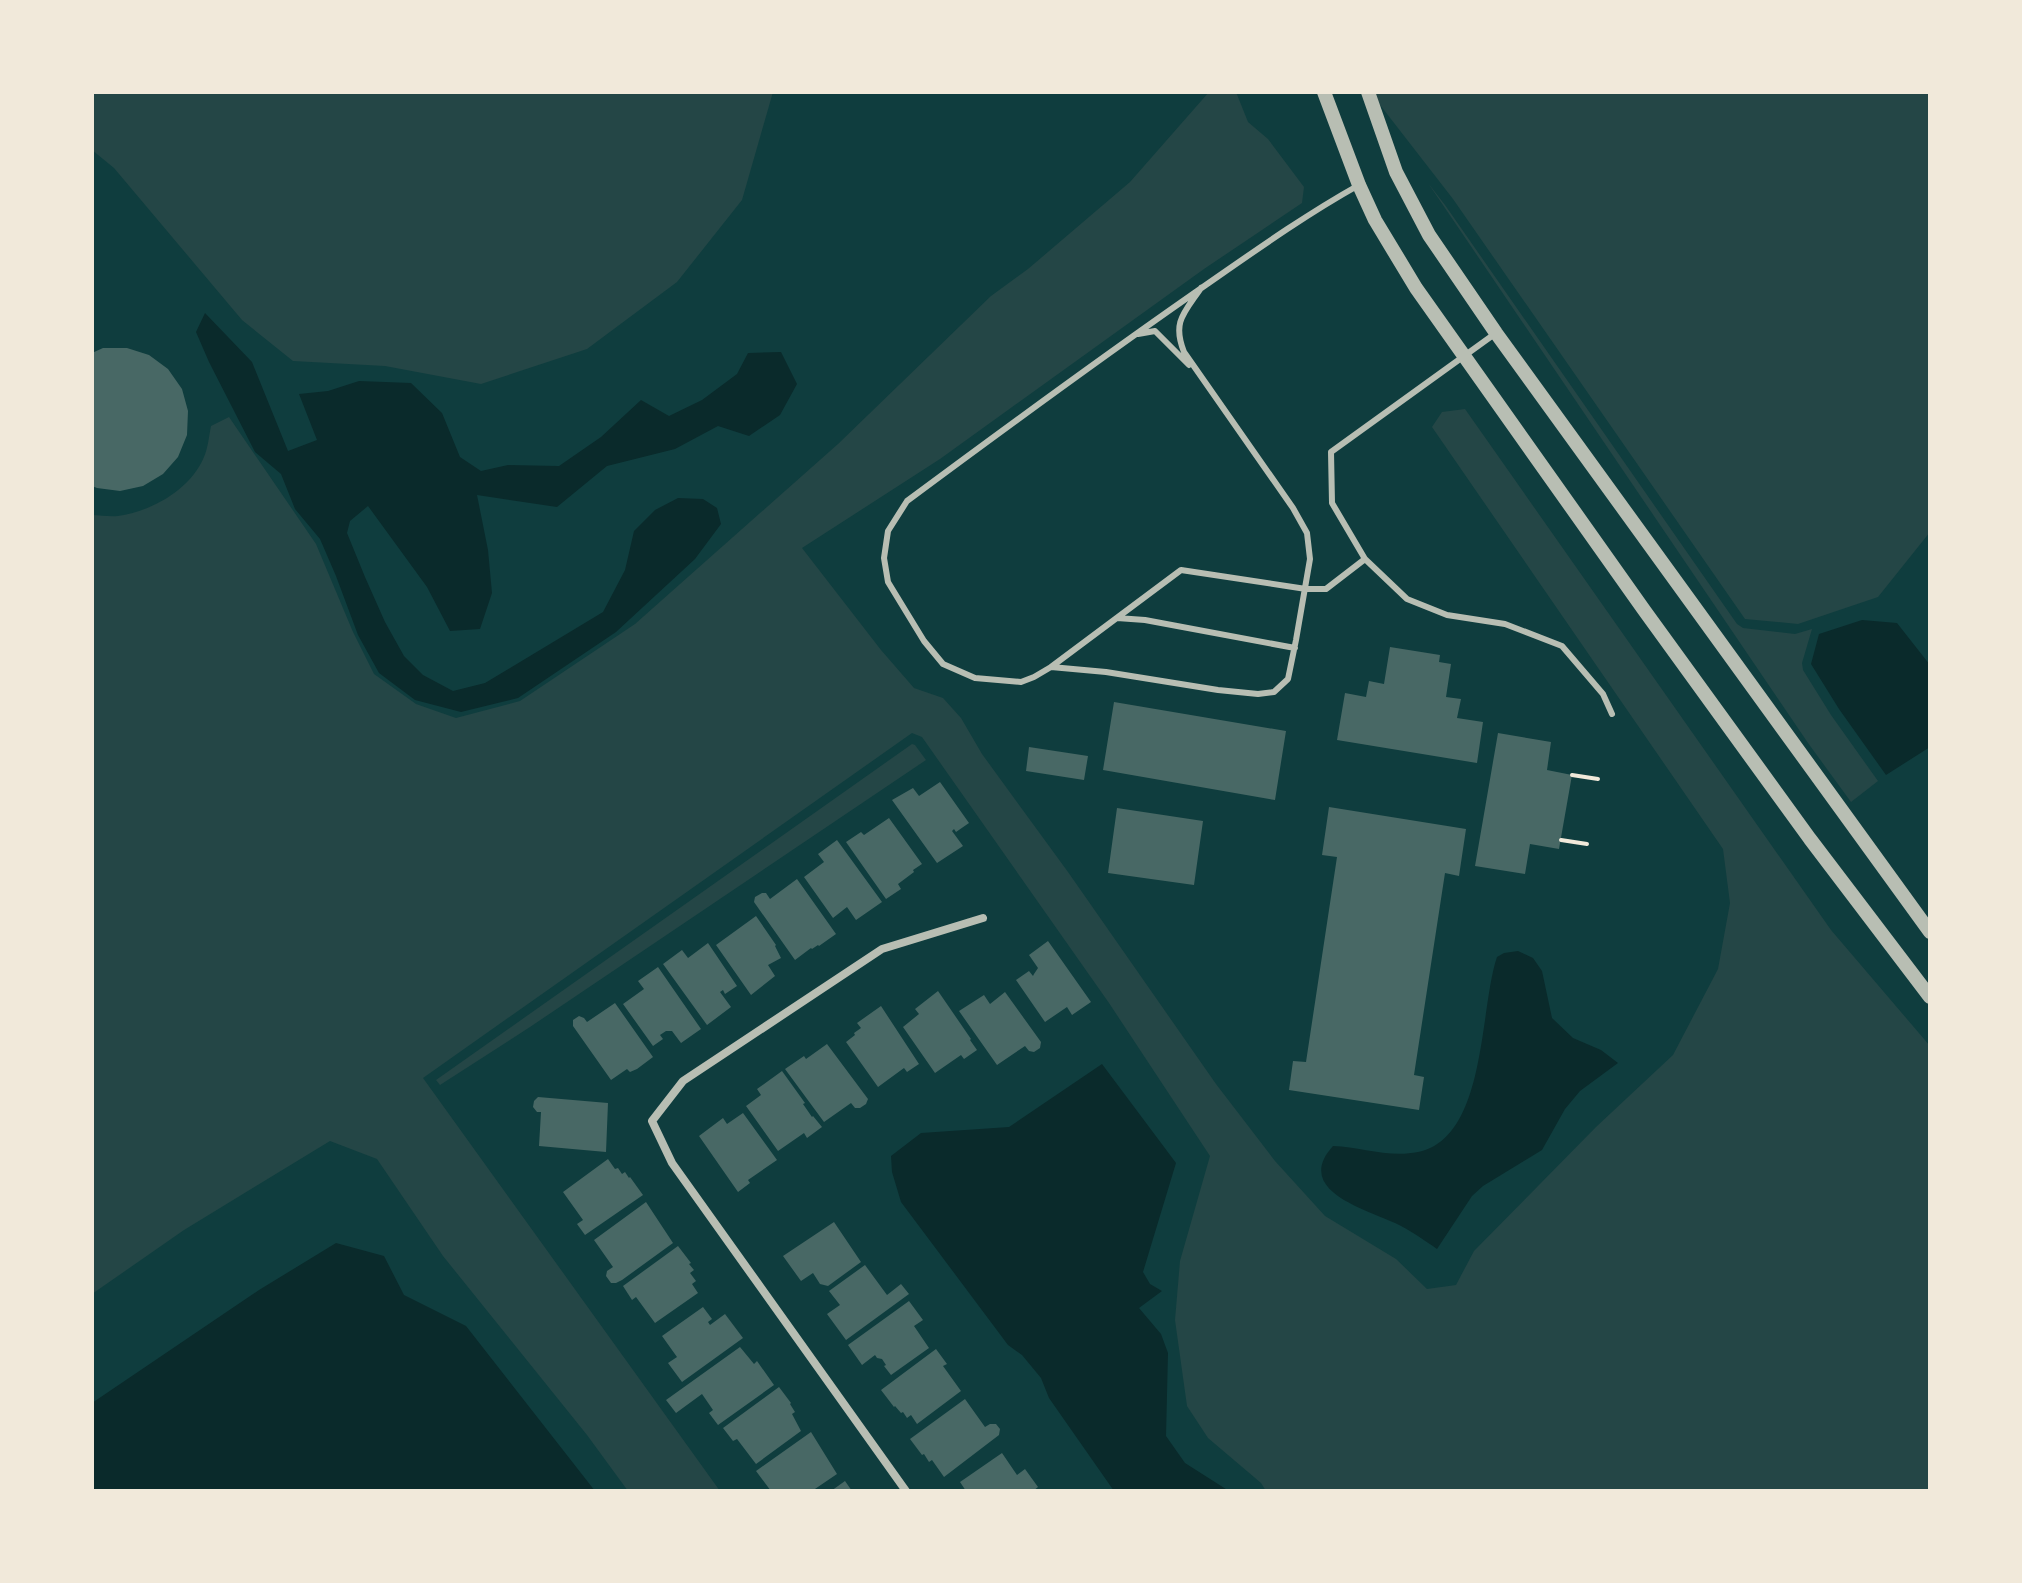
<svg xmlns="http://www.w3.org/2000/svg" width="2022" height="1583" font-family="Rubik,sans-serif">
<rect width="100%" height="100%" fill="#0f3d3e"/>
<!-- green -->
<path fill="#244646" d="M 92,92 L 773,92 L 742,200 L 677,282 L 587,349 L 481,384 L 385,366 L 293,361 L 242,320 L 114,168 L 92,150 Z
M 1209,92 L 1236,92 L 1248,122 L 1268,139 L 1304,187 L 1302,203 L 1204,269 L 940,459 L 802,548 L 881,650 L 914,688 L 943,698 L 961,718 L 982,754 L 1068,872 L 1216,1084 L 1275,1161 L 1325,1216 L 1396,1259 L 1427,1289 L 1456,1285 L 1474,1251 L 1596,1127 L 1673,1055 L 1718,969 L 1730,903 L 1723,849 L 1432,427 L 1442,412 L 1465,409 L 1831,930 L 1930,1046 L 1930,1491 L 1266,1491 L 1261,1483 L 1208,1438 L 1187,1406 L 1175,1320 L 1180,1261 L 1210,1156 L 1109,1003 L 922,737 L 912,733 L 423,1078 L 720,1491 L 628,1491 L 587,1435 L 443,1256 L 377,1159 L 330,1141 L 184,1230 L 92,1294 L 92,515 C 100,515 109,517 118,516 C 152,511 190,490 204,457 C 208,448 209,436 211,426 L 229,417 L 316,544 L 353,632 L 374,674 L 416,704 L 456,718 L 520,701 L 635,624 L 838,444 L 991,296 L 1028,269 L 1130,182 Z
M 1370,92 L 1930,92 L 1930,532 L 1878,597 L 1798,624 L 1745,619 L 1453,199 Z
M 1428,183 L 1445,205 L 1737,624 L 1743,628 L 1795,634 L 1812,629 L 1802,663 L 1803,670 L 1831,715 L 1878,781 L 1851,802 L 1808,743 Z
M 912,744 L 915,745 L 926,760 L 530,1027 L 440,1085 L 436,1080 Z"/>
<!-- water -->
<path fill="#0a2a2b" d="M 205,313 L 252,362 L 288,451 L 317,440 L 299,394 L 328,391 L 359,381 L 411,383 L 442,413 L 460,457 L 481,471 L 508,465 L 559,466 L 601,437 L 641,400 L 669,416 L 702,400 L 737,374 L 748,353 L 781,352 L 797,384 L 780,415 L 749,436 L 718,426 L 675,449 L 607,466 L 557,507 L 477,495 L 488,550 L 492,593 L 480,629 L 450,631 L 427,587 L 368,506 L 350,521 L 347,533 L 365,577 L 385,622 L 404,656 L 423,675 L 453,691 L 485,683 L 603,612 L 625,570 L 634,531 L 655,510 L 678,498 L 703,499 L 717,508 L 721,524 L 695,559 L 616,632 L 518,698 L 461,712 L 415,700 L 379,673 L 358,635 L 336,576 L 320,539 L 295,509 L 281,474 L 255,452 L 209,362 L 196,332 Z
M 1862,620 L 1897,623 L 1930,665 L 1930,747 L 1886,775 L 1839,709 L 1811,664 L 1819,634 Z
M 1518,951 L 1533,958 L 1542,971 L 1552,1018 L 1573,1038 L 1601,1050 L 1618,1063 L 1580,1091 L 1565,1109 L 1542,1150 L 1483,1186 L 1472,1196 L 1437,1249 C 1424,1240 1410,1230 1395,1223 C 1365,1209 1293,1190 1333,1146 C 1361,1147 1389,1158 1418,1152 C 1487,1138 1479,1010 1497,957 L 1504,953 Z
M 1102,1064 L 1176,1163 L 1143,1272 L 1150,1284 L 1162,1291 L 1139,1308 L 1161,1334 L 1168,1353 L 1166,1436 L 1185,1463 L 1229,1491 L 1114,1491 L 1049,1398 L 1041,1378 L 1022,1355 L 1008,1345 L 901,1202 L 892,1172 L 891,1156 L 921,1133 L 1009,1127 Z
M 336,1243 L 384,1256 L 404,1295 L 466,1326 L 595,1491 L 92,1491 L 92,1403 L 259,1290 Z"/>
<!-- building -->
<path fill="#486865" d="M 103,348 L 127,348 L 149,355 L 168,369 L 182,389 L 188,411 L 187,435 L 178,457 L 163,474 L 143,486 L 120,491 L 97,488 L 92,486 L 92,353 Z
M 1390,647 L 1440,655 L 1439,662 L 1451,664 L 1446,697 L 1461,699 L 1457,718 L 1483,722 L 1477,763 L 1337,740 L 1345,693 L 1366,697 L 1369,681 L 1384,684 Z
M 1114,702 L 1286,731 L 1275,800 L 1103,770 Z
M 1498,733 L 1551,742 L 1547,770 L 1572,775 L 1559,849 L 1530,844 L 1525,874 L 1475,866 Z
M 1029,747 L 1088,756 L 1084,780 L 1026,771 Z
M 940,782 L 969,823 L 956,832 L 954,829 L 952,831 L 963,846 L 937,863 L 892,800 L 913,788 L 919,796 Z
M 1329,807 L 1466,829 L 1459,876 L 1445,873 L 1414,1075 L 1424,1077 L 1419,1110 L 1289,1090 L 1293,1061 L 1306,1062 L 1337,857 L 1322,855 Z
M 1117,808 L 1203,821 L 1194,885 L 1108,873 Z
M 889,818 L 922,864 L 913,870 L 914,872 L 898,884 L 901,889 L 886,899 L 846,842 L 861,832 L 864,835 Z
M 837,840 L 882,902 L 856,920 L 847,907 L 833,918 L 804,877 L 824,862 L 818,854 Z
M 797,879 L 836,934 L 819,946 L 818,945 L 812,949 L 811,948 L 795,960 L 754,902 L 755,897 L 762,893 L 766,893 L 770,899 Z
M 756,916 L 776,945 L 775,946 L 781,958 L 768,965 L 775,976 L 751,995 L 716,945 Z
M 1048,941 L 1091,1002 L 1072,1015 L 1067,1007 L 1045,1022 L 1016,980 L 1029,971 L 1033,976 L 1034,974 L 1038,968 L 1029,955 Z
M 708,943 L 737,986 L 725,994 L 723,990 L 720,992 L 731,1007 L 707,1025 L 663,964 L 682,950 L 688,958 Z
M 658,967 L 701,1029 L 681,1043 L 672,1031 L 666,1031 L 660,1035 L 663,1039 L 653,1046 L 623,1004 L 644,989 L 638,981 Z
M 938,991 L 971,1039 L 970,1040 L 977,1050 L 964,1059 L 961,1055 L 935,1073 L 903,1027 L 919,1014 L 915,1009 Z
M 1005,992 L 1041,1042 L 1040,1048 L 1034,1052 L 1029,1051 L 1025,1046 L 997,1065 L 959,1011 L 984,995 L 990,1004 Z
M 615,1003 L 653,1057 L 637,1069 L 630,1072 L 627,1069 L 611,1080 L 573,1026 L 573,1020 L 579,1016 L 584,1018 L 587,1022 Z
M 881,1006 L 919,1064 L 907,1072 L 904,1068 L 878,1087 L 846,1042 L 855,1035 L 854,1033 L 861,1028 L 857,1023 Z
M 827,1044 L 868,1099 L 866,1104 L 860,1108 L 855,1108 L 851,1103 L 824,1122 L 785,1069 L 804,1056 L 806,1059 Z
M 782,1071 L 805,1103 L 803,1104 L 812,1117 L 813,1116 L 822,1127 L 807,1138 L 804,1133 L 778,1151 L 746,1106 L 761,1095 L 757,1089 Z
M 538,1097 L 608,1103 L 606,1152 L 539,1146 L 541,1112 L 537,1112 L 533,1107 L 534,1101 Z
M 743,1113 L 777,1160 L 748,1180 L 750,1183 L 738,1192 L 699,1136 L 723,1118 L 727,1124 Z
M 608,1159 L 615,1169 L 618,1168 L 622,1174 L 625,1172 L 629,1178 L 630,1177 L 643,1195 L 585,1235 L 577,1224 L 583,1220 L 563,1192 Z
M 646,1202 L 673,1243 L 622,1280 L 616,1283 L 611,1283 L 606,1276 L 607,1271 L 613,1267 L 594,1240 Z
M 834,1222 L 861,1262 L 828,1286 L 820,1284 L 813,1273 L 801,1281 L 783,1256 Z
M 678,1246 L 691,1263 L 689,1264 L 694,1270 L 690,1273 L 696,1281 L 692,1284 L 698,1293 L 655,1323 L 636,1297 L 632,1300 L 623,1286 Z
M 865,1265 L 887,1295 L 901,1284 L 909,1294 L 846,1340 L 827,1314 L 840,1305 L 829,1291 Z
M 909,1301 L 923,1320 L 914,1326 L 929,1348 L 891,1375 L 884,1366 L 886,1365 L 882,1359 L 877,1358 L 875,1355 L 862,1365 L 848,1345 Z
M 703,1307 L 712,1319 L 708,1322 L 710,1325 L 725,1314 L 743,1338 L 682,1382 L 668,1363 L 677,1357 L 662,1336 Z
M 740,1347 L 754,1364 L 757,1361 L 774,1385 L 718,1425 L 709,1413 L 713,1410 L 702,1394 L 676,1413 L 666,1400 Z
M 936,1349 L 947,1364 L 943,1366 L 961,1391 L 917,1424 L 911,1415 L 907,1418 L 903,1412 L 901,1413 L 895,1406 L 894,1407 L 881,1390 Z
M 779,1387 L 791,1403 L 790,1404 L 795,1412 L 792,1414 L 801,1431 L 756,1464 L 737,1439 L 733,1441 L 723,1428 Z
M 965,1399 L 985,1427 L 990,1424 L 996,1424 L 1000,1429 L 999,1435 L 944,1477 L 932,1460 L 929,1462 L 924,1454 L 922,1455 L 910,1439 Z
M 811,1432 L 837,1474 L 812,1491 L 771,1491 L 756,1471 Z
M 1002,1453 L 1017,1475 L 1025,1469 L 1038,1487 L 1033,1491 L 966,1491 L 960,1482 Z
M 845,1481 L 852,1491 L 831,1491 Z"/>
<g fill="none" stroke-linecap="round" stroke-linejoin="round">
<!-- path -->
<path stroke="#f1e9da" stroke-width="4" d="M 1572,775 L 1598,779
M 1561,840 L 1587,844"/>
<!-- service -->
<path stroke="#b8beb3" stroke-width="6" d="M 1201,288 C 1184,313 1172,322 1184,352 L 1293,508 L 1307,533 L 1310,559 L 1296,640 L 1288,679 L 1274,692 L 1258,694 L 1218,690 L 1106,672 L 1051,667 L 1034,677 L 1021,682 L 975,678 L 943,664 L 924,641 L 888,582 L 884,558 L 888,531 L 907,501 C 1000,432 1094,363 1190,296 C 1245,258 1300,218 1359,185
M 1496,333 L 1331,452 L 1332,503 L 1365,559 L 1407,599 L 1447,615 L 1505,624 L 1562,646 L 1603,694 L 1612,714
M 1138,334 L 1155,331 L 1189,365
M 1117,618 L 1145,620 L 1295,648
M 1051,667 L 1181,570 L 1306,589 L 1326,589 L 1365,559"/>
<!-- minor -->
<path stroke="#b8beb3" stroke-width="8" d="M 906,1491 L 672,1163 L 652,1121 L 683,1081 L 882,949 L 983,918"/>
<!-- tertiary -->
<path stroke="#b8beb3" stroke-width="14" d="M 1324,92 L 1359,185 L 1375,220 L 1416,288 L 1644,610 L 1810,839 L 1930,997
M 1368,92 L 1396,172 L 1429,235 L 1496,333 L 1930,932"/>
</g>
<!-- border -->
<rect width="2022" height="1583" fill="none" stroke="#f1e9da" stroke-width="188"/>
</svg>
